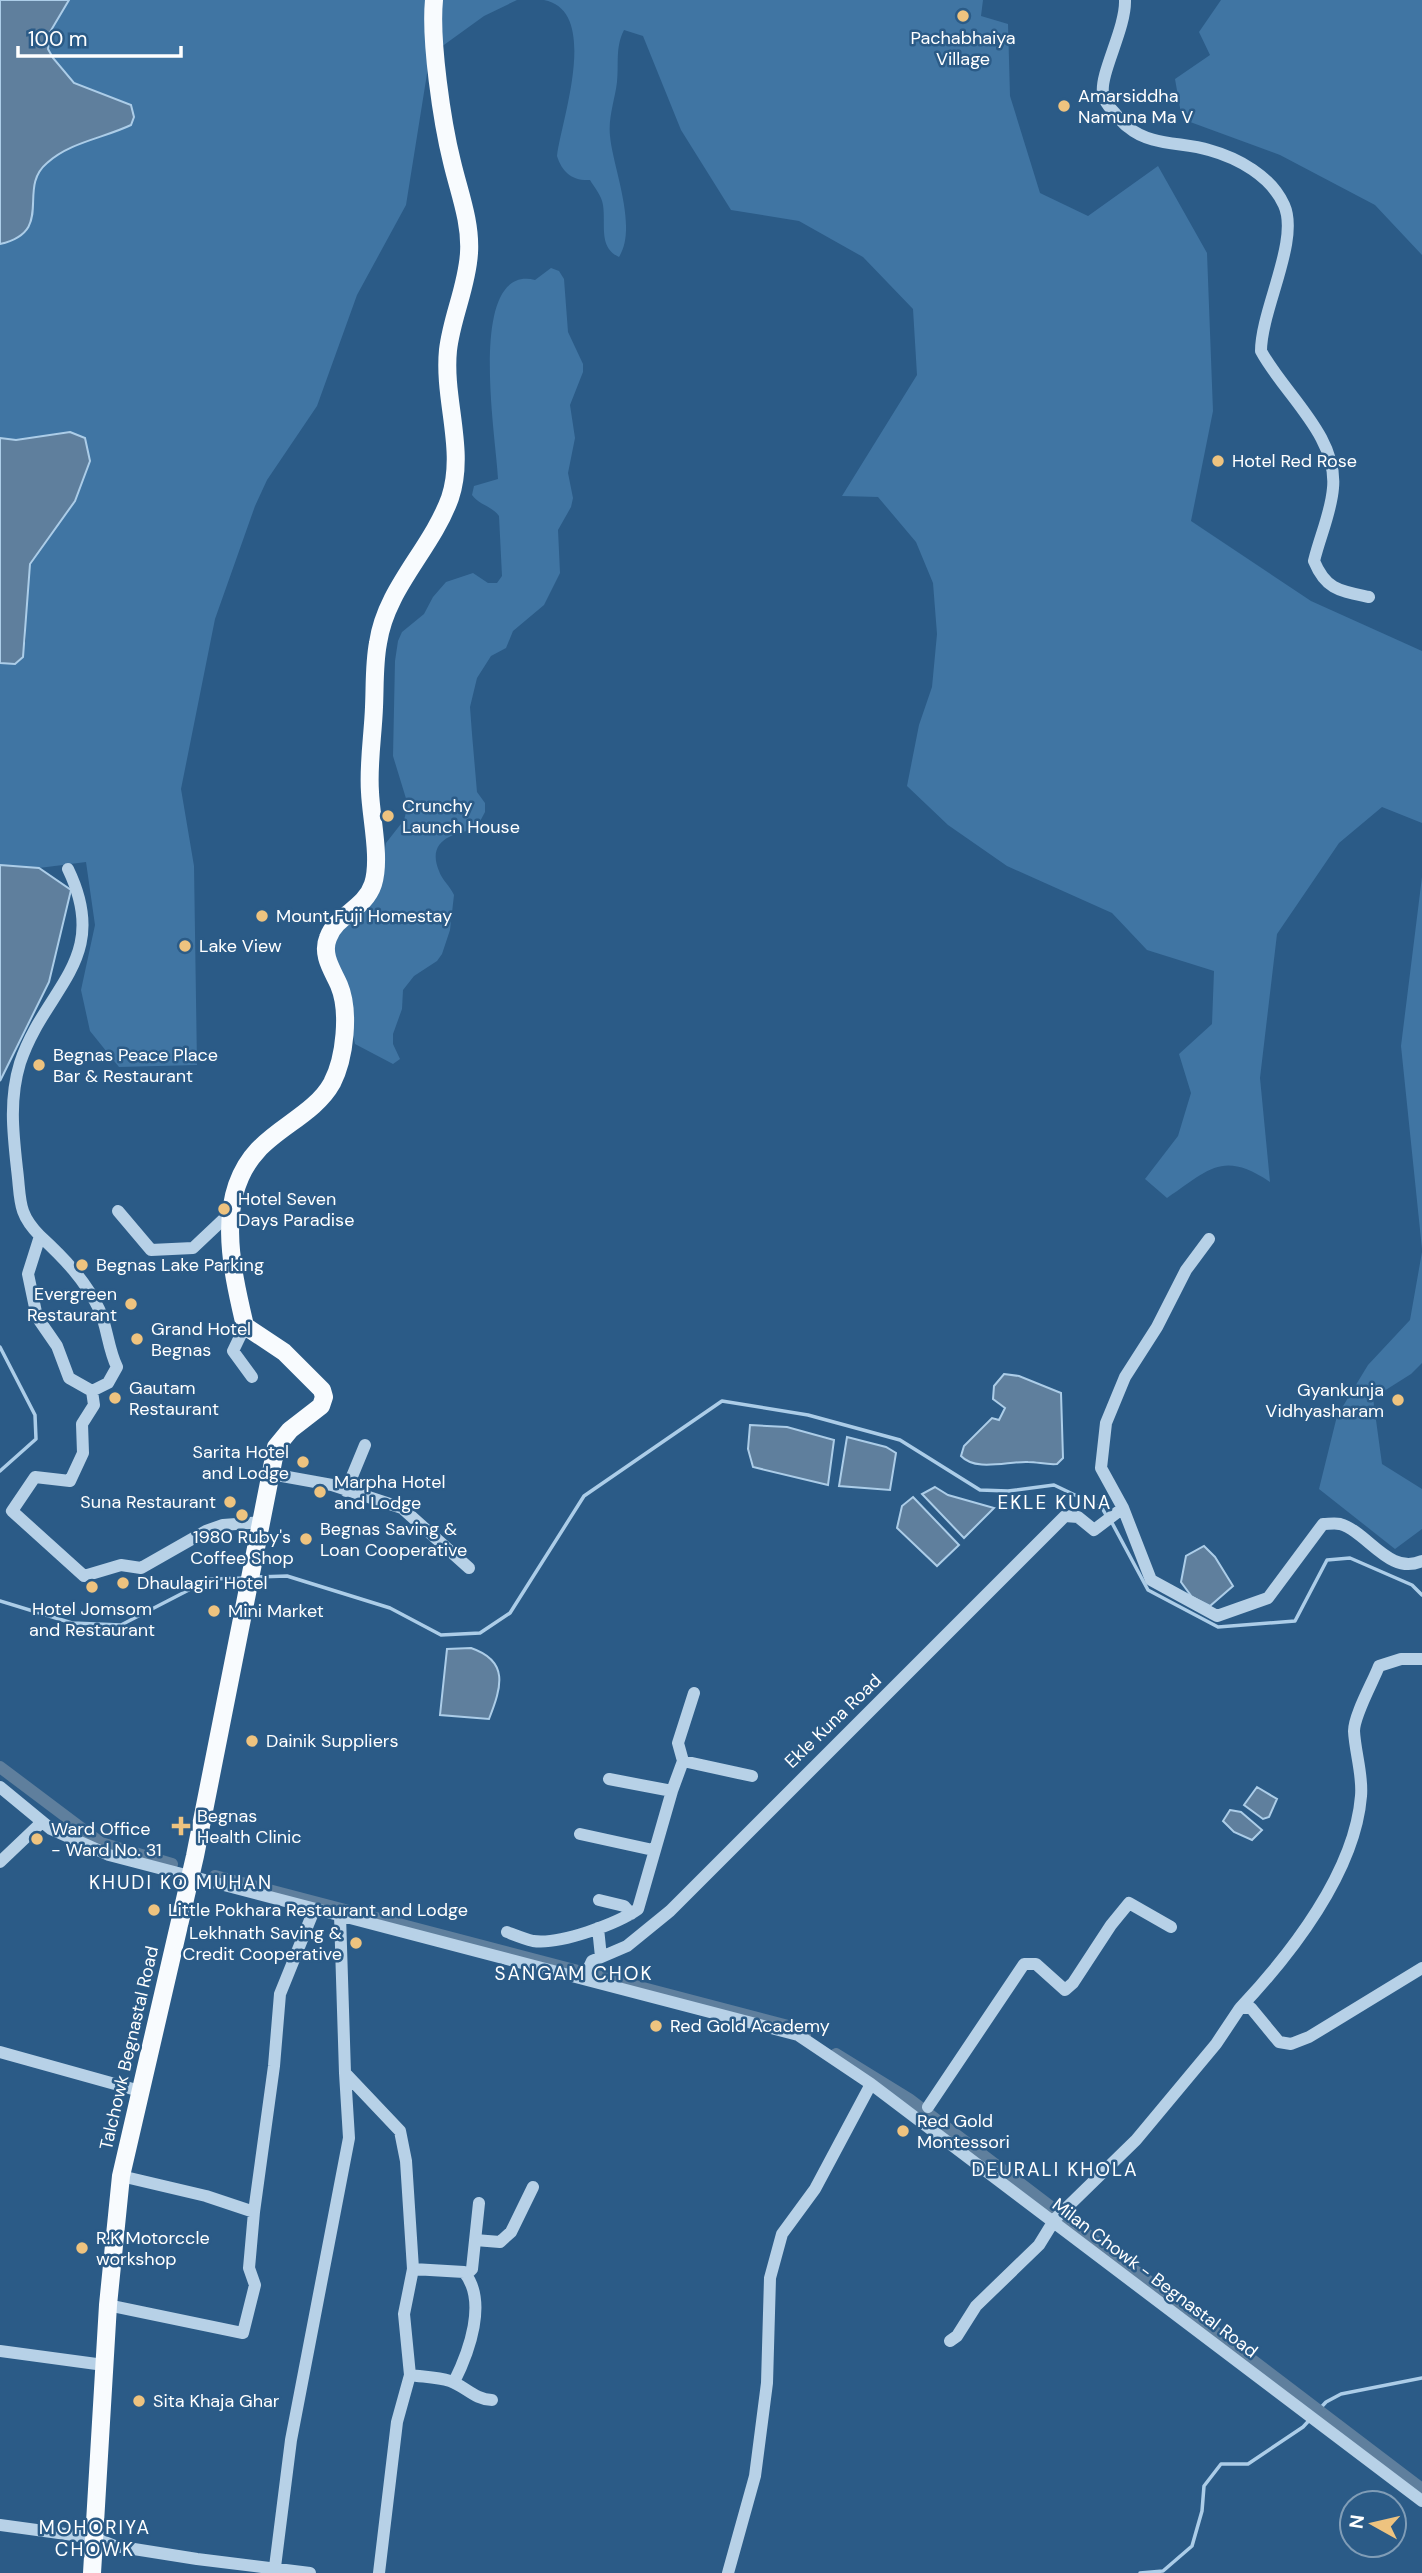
<svg xmlns="http://www.w3.org/2000/svg" width="1422" height="2573" font-family="'DM Sans',sans-serif">
<rect width="100%" height="100%" fill="#2b5b87"/>
<!-- green -->
<path fill="#4075a3" d="M 69,0 L 517,0 L 484,16 L 430,55 L 406,205 L 357,295 L 317,406 L 267,480 L 255,506 L 215,619 L 181,789 L 194,866 L 197,1065 L 119,1067 L 90,1031 L 81,990 L 95,925 L 86,862 L 39,868 L 0,865 L 0,663 L 15,664 L 26,641 L 25,607 L 30,564 L 75,501 L 16,440 L 0,438 L 0,244 C 57,230 17,189 46,163 C 70,142 104,138 131,125 L 134,117 L 131,105 L 74,83 L 53,58 L 48,50 L 50,32 Z
M 544,0 L 983,0 L 981,16 L 1008,24 L 1010,96 L 1040,193 L 1088,216 L 1158,166 L 1207,253 L 1213,411 L 1191,521 L 1311,601 L 1422,651 L 1422,823 L 1382,807 L 1339,843 L 1277,934 L 1260,1078 L 1270,1182 C 1222,1150 1209,1170 1167,1198 L 1145,1179 L 1178,1136 L 1191,1093 L 1179,1054 L 1212,1024 L 1214,971 L 1147,950 L 1112,913 L 1007,866 L 948,825 L 907,786 L 919,725 L 932,687 L 937,634 L 933,583 L 916,542 L 878,497 L 842,496 L 917,375 L 913,309 L 863,257 L 799,221 L 731,210 L 681,130 L 643,36 L 624,30 C 615,48 619,63 617,82 C 615,99 608,118 610,136 C 613,168 638,227 619,257 C 598,247 606,225 603,205 C 602,196 594,187 590,180 C 572,181 562,172 557,156 C 561,121 601,11 544,0 Z
M 1221,0 L 1422,0 L 1422,255 L 1375,205 L 1280,155 L 1182,119 L 1175,79 L 1210,55 L 1199,32 Z
M 551,268 L 559,271 L 564,279 L 568,332 L 583,364 L 583,372 L 570,405 L 575,438 L 568,473 L 573,498 L 571,507 L 558,530 L 560,573 L 544,605 L 513,631 L 506,648 L 491,656 L 477,678 L 470,707 L 472,734 L 477,792 L 485,803 L 485,812 L 476,829 C 454,833 426,840 439,871 C 442,880 450,886 454,895 L 450,930 L 442,954 L 437,961 L 414,976 L 403,990 L 402,1009 L 393,1034 L 393,1044 L 400,1059 L 393,1064 L 355,1044 L 333,951 L 338,934 L 377,897 L 386,843 L 404,820 L 408,805 L 393,756 L 395,661 L 398,641 L 402,632 L 424,614 L 433,597 L 446,582 L 473,573 L 488,583 L 497,583 L 502,576 L 499,516 C 492,506 479,505 472,495 L 474,486 L 498,479 C 497,443 465,263 535,280 Z
M 1422,877 L 1422,1249 L 1401,1046 Z
M 1422,1252 L 1422,1363 L 1411,1374 L 1373,1398 L 1382,1464 L 1422,1489 L 1422,1529 L 1395,1549 L 1319,1489 L 1337,1416 L 1368,1365 L 1410,1320 Z"/>
<!-- water -->
<path fill="#5f7f9d" stroke="#accde8" stroke-width="2" d="M 0,0 L 69,0 L 50,32 L 48,49 L 53,58 L 74,83 L 131,105 L 134,117 L 131,125 C 104,138 70,142 47,163 C 16,189 56,231 0,244 Z
M 70,432 L 85,438 L 90,461 L 75,501 L 30,564 L 23,657 L 15,664 L 0,663 L 0,438 L 16,440 Z
M 0,865 L 39,868 L 71,890 L 49,982 L 0,1081 Z
M 1004,1374 L 1019,1376 L 1061,1393 L 1063,1458 L 1057,1464 C 1047,1465 1038,1462 1028,1462 C 1008,1461 976,1472 961,1456 L 964,1446 L 992,1418 L 999,1420 L 1005,1408 L 993,1399 L 994,1386 Z
M 750,1425 L 787,1427 L 834,1440 L 828,1485 L 753,1467 L 748,1449 Z
M 847,1437 L 886,1447 L 896,1453 L 890,1490 L 839,1486 Z
M 935,1487 L 948,1495 L 994,1508 L 964,1538 L 922,1494 Z
M 913,1497 L 959,1545 L 937,1566 L 897,1528 L 902,1506 Z
M 1204,1546 L 1215,1557 L 1233,1586 L 1210,1606 L 1192,1597 L 1181,1582 L 1186,1556 Z
M 471,1648 C 509,1661 502,1686 489,1719 L 440,1715 L 447,1649 Z
M 1257,1787 L 1277,1799 L 1269,1817 L 1263,1819 L 1244,1805 Z
M 1230,1810 L 1241,1812 L 1262,1830 L 1252,1840 L 1234,1832 L 1223,1821 Z"/>
<g fill="none" stroke-linecap="round" stroke-linejoin="round">
<!-- stream -->
<path stroke="#accde8" stroke-width="3.5" d="M 0,1347 L 35,1415 L 36,1439 L 0,1471
M 1111,1521 L 1148,1590 L 1218,1627 L 1295,1621 L 1327,1560 L 1350,1558 L 1412,1585 L 1422,1595
M 257,1577 L 287,1576 L 390,1608 L 441,1635 L 480,1633 L 510,1613 L 584,1496 L 722,1401 L 808,1415 L 900,1440 L 980,1490 L 1008,1491 L 1054,1485 L 1102,1508 L 1106,1515
M 0,1601 L 72,1623 L 121,1625 L 210,1579 L 246,1578
M 1140,2573 L 1163,2571 L 1192,2546 L 1202,2511 L 1204,2486 L 1221,2464 L 1248,2464 L 1303,2427 L 1326,2402 L 1341,2394 L 1422,2378"/>
<!-- canal -->
<path stroke="#5f7f9d" stroke-width="12" d="M 0,1767 L 101,1843 L 172,1864
M 215,1876 L 792,2027 L 805,2035
M 836,2054 L 909,2099 L 1422,2489"/>
<!-- minor -->
<path stroke="#b7d1e7" stroke-width="12" d="M 1125,0 C 1126,28 1100,73 1103,93 C 1104,101 1108,106 1113,111 C 1118,116 1122,123 1128,127 C 1150,146 1183,142 1209,150 C 1238,158 1271,176 1284,205 C 1300,240 1261,310 1261,351 C 1284,394 1338,436 1333,488 C 1331,513 1320,536 1314,561 C 1326,590 1340,591 1369,597
M 68,869 C 112,960 45,987 20,1063 C 9,1099 13,1133 17,1169 C 21,1200 17,1213 40,1236 L 28,1274 L 37,1317 L 57,1346 L 69,1378 L 92,1391 L 94,1405 L 82,1424 L 83,1453 L 70,1481 L 35,1477 L 12,1511 L 84,1576 L 121,1565 L 141,1568 L 206,1531 L 223,1525 L 262,1522
M 118,1211 L 151,1250 L 193,1248 L 229,1214
M 40,1236 C 64,1258 85,1280 99,1309 C 107,1325 108,1349 117,1367 L 108,1383 L 92,1391
M 1209,1239 L 1186,1270 L 1157,1327 L 1125,1377 L 1106,1423 L 1101,1468 L 1123,1508 L 1151,1580 L 1217,1616 L 1268,1598 L 1323,1524 C 1328,1524 1335,1523 1340,1524 C 1368,1532 1389,1576 1422,1561
M 245,1326 L 233,1351 L 252,1377
M 271,1474 L 332,1485 L 402,1508 L 469,1568
M 346,1491 L 365,1445
M 683,1761 L 678,1743 L 694,1693
M 0,1787 L 51,1829 L 109,1855 L 798,2035 L 871,2084 L 1422,2501
M 672,1791 L 683,1761 L 752,1776
M 580,1834 L 653,1850
M 0,1862 L 42,1822
M 599,1900 L 624,1906 L 631,1914
M 340,1915 L 345,2073 L 400,2131 L 406,2161 L 413,2269 L 404,2314 L 410,2375 L 397,2422 L 379,2573
M 598,1928 L 601,1957
M 507,1932 C 515,1935 525,1939 533,1941 C 559,1945 617,1924 638,1909 L 672,1791 L 609,1779
M 584,1978 L 592,1961 L 627,1946 L 670,1911 L 1065,1516 L 1078,1517 L 1094,1530 L 1123,1508
M 1240,2008 C 1291,1954 1355,1872 1361,1796 C 1363,1775 1355,1752 1354,1731 C 1354,1715 1373,1682 1379,1666 L 1401,1659 L 1422,1659
M 0,2052 L 140,2091
M 928,2107 L 1024,1964 L 1036,1964 L 1065,1990 L 1073,1983 L 1111,1925 L 1129,1903 L 1171,1927
M 121,2176 L 206,2196 L 254,2212 L 274,2066 L 280,1994 L 314,1910
M 475,2240 L 500,2242 L 511,2232 L 533,2187
M 413,2269 L 464,2272 C 488,2301 469,2352 454,2382
M 466,2275 L 472,2269 L 479,2203
M 108,2305 L 243,2333 L 255,2285 L 249,2268 L 254,2212
M 950,2341 L 957,2336 L 976,2306 L 1039,2245 L 1055,2219 L 1136,2140 L 1216,2044 L 1240,2008 L 1251,2008 L 1279,2042 L 1291,2044 L 1309,2037 L 1422,1968
M 0,2351 L 104,2365
M 410,2375 C 423,2377 437,2377 450,2381 C 465,2386 475,2400 492,2400
M 0,2525 L 95,2538 L 115,2546 L 197,2559 L 310,2573
M 275,2567 L 291,2440 L 349,2138 L 345,2073
M 728,2573 L 755,2476 L 767,2383 L 770,2278 L 782,2234 L 815,2189 L 871,2084"/>
<!-- major -->
<path stroke="#f8fbfe" stroke-width="18" d="M 92,2573 L 108,2305 L 121,2176 L 195,1856 L 276,1447 L 290,1430 L 321,1406 L 324,1397 L 322,1390 L 284,1352 L 245,1326 C 232,1270 214,1197 258,1150 C 280,1126 316,1112 332,1083 C 345,1058 350,1011 339,985 C 333,971 321,955 328,938 C 336,915 365,909 373,884 C 381,859 371,818 370,792 C 368,764 373,735 374,707 C 375,686 374,664 378,643 C 386,588 431,550 450,498 C 466,450 443,400 448,350 C 452,316 467,287 469,253 C 471,222 459,192 452,162 C 442,122 430,40 434,0"/>
</g>
<!-- markers -->
<g fill="#eec37f" stroke="#2b5b87" stroke-width="2.5">
<circle cx="963" cy="16" r="7"/>
<circle cx="1064" cy="106" r="7"/>
<circle cx="1218" cy="461" r="7"/>
<circle cx="388" cy="816" r="7"/>
<circle cx="262" cy="916" r="7"/>
<circle cx="185" cy="946" r="7"/>
<circle cx="39" cy="1065" r="7"/>
<circle cx="224" cy="1209" r="7"/>
<circle cx="82" cy="1265" r="7"/>
<circle cx="131" cy="1304" r="7"/>
<circle cx="137" cy="1339" r="7"/>
<circle cx="115" cy="1398" r="7"/>
<circle cx="1398" cy="1400" r="7"/>
<circle cx="303" cy="1462" r="7"/>
<circle cx="320" cy="1492" r="7"/>
<circle cx="230" cy="1502" r="7"/>
<circle cx="242" cy="1515" r="7"/>
<circle cx="306" cy="1539" r="7"/>
<circle cx="123" cy="1583" r="7"/>
<circle cx="92" cy="1587" r="7"/>
<circle cx="214" cy="1611" r="7"/>
<circle cx="252" cy="1741" r="7"/>
<path d="M177.5 1815.5h7v7h7v7h-7v7h-7v-7h-7v-7h7z"/>
<circle cx="37" cy="1839" r="7"/>
<circle cx="154" cy="1910" r="7"/>
<circle cx="356" cy="1943" r="7"/>
<circle cx="656" cy="2026" r="7"/>
<circle cx="903" cy="2131" r="7"/>
<circle cx="82" cy="2248" r="7"/>
<circle cx="139" cy="2401" r="7"/>
</g>
<g text-anchor="middle" stroke-width="5" stroke-linejoin="round" paint-order="stroke">
<!-- poi labels -->
<g font-size="18" fill="#fff" stroke="#2b5b87" text-anchor="start">
<text x="963" y="44" text-anchor="middle">Pachabhaiya<tspan x="963" dy="21">Village</tspan></text>
<text x="1078" y="102">Amarsiddha<tspan x="1078" dy="21">Namuna Ma V</tspan></text>
<text x="1232" y="467">Hotel Red Rose</text>
<text x="402" y="812">Crunchy<tspan x="402" dy="21">Launch House</tspan></text>
<text x="276" y="922">Mount Fuji Homestay</text>
<text x="199" y="952">Lake View</text>
<text x="53" y="1061">Begnas Peace Place<tspan x="53" dy="21">Bar &amp; Restaurant</tspan></text>
<text x="238" y="1205">Hotel Seven<tspan x="238" dy="21">Days Paradise</tspan></text>
<text x="96" y="1271">Begnas Lake Parking</text>
<text x="117" y="1300" text-anchor="end">Evergreen<tspan x="117" dy="21">Restaurant</tspan></text>
<text x="151" y="1335">Grand Hotel<tspan x="151" dy="21">Begnas</tspan></text>
<text x="129" y="1394">Gautam<tspan x="129" dy="21">Restaurant</tspan></text>
<text x="1384" y="1396" text-anchor="end">Gyankunja<tspan x="1384" dy="21">Vidhyasharam</tspan></text>
<text x="289" y="1458" text-anchor="end">Sarita Hotel<tspan x="289" dy="21">and Lodge</tspan></text>
<text x="334" y="1488">Marpha Hotel<tspan x="334" dy="21">and Lodge</tspan></text>
<text x="216" y="1508" text-anchor="end">Suna Restaurant</text>
<text x="320" y="1535">Begnas Saving &amp;<tspan x="320" dy="21">Loan Cooperative</tspan></text>
<text x="242" y="1543" text-anchor="middle">1980 Ruby's<tspan x="242" dy="21">Coffee Shop</tspan></text>
<text x="137" y="1589">Dhaulagiri Hotel</text>
<text x="92" y="1615" text-anchor="middle">Hotel Jomsom<tspan x="92" dy="21">and Restaurant</tspan></text>
<text x="228" y="1617">Mini Market</text>
<text x="266" y="1747">Dainik Suppliers</text>
<text x="197" y="1822">Begnas<tspan x="197" dy="21">Health Clinic</tspan></text>
<text x="51" y="1835">Ward Office<tspan x="51" dy="21">- Ward No. 31</tspan></text>
<text x="168" y="1916">Little Pokhara Restaurant and Lodge</text>
<text x="342" y="1939" text-anchor="end">Lekhnath Saving &amp;<tspan x="342" dy="21">Credit Cooperative</tspan></text>
<text x="670" y="2032">Red Gold Academy</text>
<text x="917" y="2127">Red Gold<tspan x="917" dy="21">Montessori</tspan></text>
<text x="96" y="2244">R.K Motorccle<tspan x="96" dy="21">workshop</tspan></text>
<text x="153" y="2407">Sita Khaja Ghar</text>
</g>
<!-- street labels -->
<g font-size="18" fill="#fff" stroke="#2b5b87">
<text transform="translate(833 1721) rotate(-44)" y="6">Ekle Kuna Road</text>
<text transform="translate(129 2048) rotate(-77)" y="6">Talchowk Begnastal Road</text>
<text transform="translate(1155 2278) rotate(37)" y="6">Milan Chowk - Begnastal Road</text>
</g>
<!-- neighbourhood labels -->
<g font-size="19" letter-spacing="2" fill="#fff" stroke="#2b5b87">
<text x="1055" y="1509">EKLE KUNA</text>
<text x="181" y="1889">KHUDI KO MUHAN</text>
<text x="574" y="1980">SANGAM CHOK</text>
<text x="1055" y="2176">DEURALI KHOLA</text>
<text x="95" y="2534">MOHORIYA<tspan x="95" dy="22">CHOWK</tspan></text>
</g>
</g>
<!-- north arrow -->
<g transform="translate(1373 2524) rotate(278)"><circle r="33" fill="#2b5b87" stroke="#809db7" stroke-width="2"/>
<path d="M0-5L12 26L0 18L-12 26Z" fill="#eec37f"/>
<text y="-10" font-size="19" font-weight="bold" text-anchor="middle" fill="#ffffff">N</text>
</g>
<!-- scale -->
<path d="M18 46v10h163v-10" fill="none" stroke="#ffffff" stroke-width="3.5"/>
<text x="28" y="46" font-size="21" fill="#ffffff" stroke="#2b5b87" stroke-width="5" paint-order="stroke">100 m</text>
</svg>
